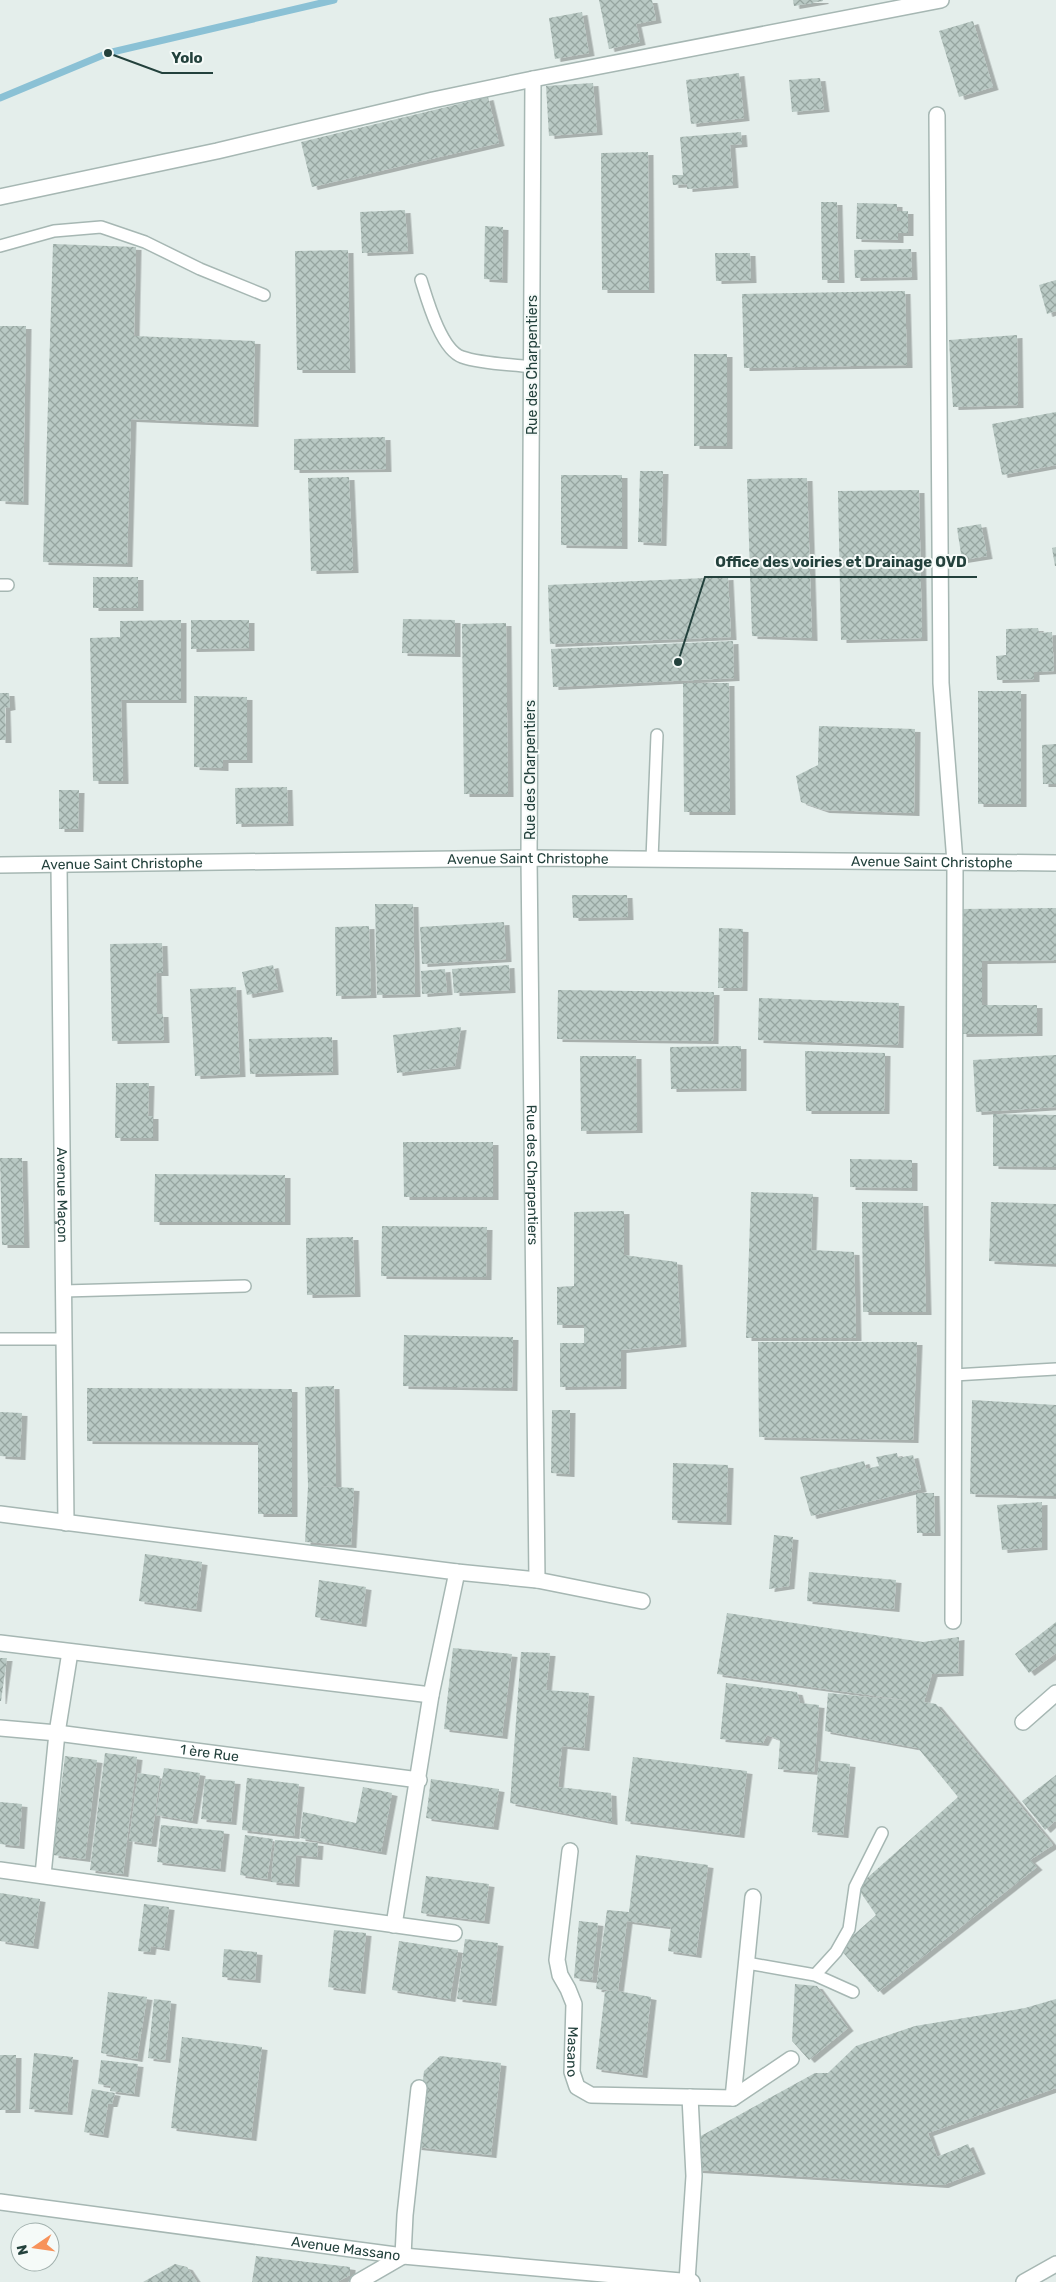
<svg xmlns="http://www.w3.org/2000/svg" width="1056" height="2282" font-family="Rubik,sans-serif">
<defs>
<pattern id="building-cross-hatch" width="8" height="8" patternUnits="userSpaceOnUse" patternTransform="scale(1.25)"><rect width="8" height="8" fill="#b9c9c4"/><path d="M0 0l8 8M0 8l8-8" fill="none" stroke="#96a5a0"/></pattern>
<filter id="shadow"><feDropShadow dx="5.5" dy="3" stdDeviation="0" flood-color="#0004"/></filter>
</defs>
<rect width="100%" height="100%" fill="#e4eeeb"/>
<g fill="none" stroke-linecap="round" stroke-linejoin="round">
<!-- stream -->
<path stroke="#8bc1d5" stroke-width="7" d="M 0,98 L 108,53 L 334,0"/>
</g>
<!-- building -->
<path fill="url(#building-cross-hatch)" filter="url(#shadow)" d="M 599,0 L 652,0 L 656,20 L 636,24 L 640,42 L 609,49 Z
M 793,0 L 823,0 L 823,1 L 794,6 Z
M 582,12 L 589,53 L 555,59 L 549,18 Z
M 973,21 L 993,87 L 959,97 L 939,31 Z
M 739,73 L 744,118 L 691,124 L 686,80 Z
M 820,78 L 824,109 L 792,112 L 789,80 Z
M 593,83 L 597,132 L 549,136 L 546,86 Z
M 488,97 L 499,143 L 312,187 L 301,142 Z
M 741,132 L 742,144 L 730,145 L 733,185 L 687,189 L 687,184 L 673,185 L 672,175 L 683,175 L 680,137 Z
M 648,152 L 649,290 L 602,290 L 601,153 Z
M 821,202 L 837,202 L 839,280 L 822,280 Z
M 857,203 L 897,204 L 897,211 L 908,211 L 908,233 L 898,233 L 898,240 L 856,239 Z
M 405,210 L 408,251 L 362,253 L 360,212 Z
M 485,226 L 503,227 L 502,280 L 484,279 Z
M 53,244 L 136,247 L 134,336 L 255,341 L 253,424 L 131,419 L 127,564 L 43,562 Z
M 911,249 L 912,277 L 855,278 L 854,250 Z
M 348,250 L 350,370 L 297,370 L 295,251 Z
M 715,253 L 750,253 L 751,280 L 716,281 Z
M 1056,280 L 1056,311 L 1047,314 L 1039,285 Z
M 905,291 L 907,365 L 744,368 L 742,294 Z
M 0,326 L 26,326 L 23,502 L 0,501 Z
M 1017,335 L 1018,405 L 953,407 L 949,340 Z
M 694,354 L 727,354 L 727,446 L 694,446 Z
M 1056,412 L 1056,465 L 1002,475 L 992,424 Z
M 385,437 L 386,469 L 294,470 L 294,439 Z
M 640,471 L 663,471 L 661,543 L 638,542 Z
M 561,475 L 622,475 L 622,546 L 561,545 Z
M 349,477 L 353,570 L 311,571 L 308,478 Z
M 807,478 L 812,638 L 752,636 L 747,479 Z
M 919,490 L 922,638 L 841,640 L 838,491 Z
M 981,524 L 987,556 L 962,560 L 957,528 Z
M 1056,547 L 1056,566 L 1055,566 L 1052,548 Z
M 93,577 L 138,577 L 138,608 L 93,608 Z
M 728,577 L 731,637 L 550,644 L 548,585 Z
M 403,619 L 455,620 L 455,654 L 402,653 Z
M 181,620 L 181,700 L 121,700 L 123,781 L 93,781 L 90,638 L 120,637 L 120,621 Z
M 191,620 L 249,620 L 249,648 L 191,649 Z
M 506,623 L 508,794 L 464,794 L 462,624 Z
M 1038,628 L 1039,633 L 1052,632 L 1054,671 L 1034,672 L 1034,679 L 997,680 L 996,656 L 1006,655 L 1006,629 Z
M 733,641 L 734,678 L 553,687 L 551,649 Z
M 683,683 L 729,683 L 730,812 L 684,812 Z
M 978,691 L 1021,691 L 1021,804 L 978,804 Z
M 0,693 L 9,693 L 10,707 L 5,708 L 6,740 L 0,740 Z
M 194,696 L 247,697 L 247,760 L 223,760 L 223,768 L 194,767 Z
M 819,726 L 915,729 L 914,813 L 824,810 L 801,802 L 796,776 L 818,765 Z
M 1056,744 L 1056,784 L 1043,784 L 1042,745 Z
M 287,787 L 288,823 L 236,824 L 235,788 Z
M 59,790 L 79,790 L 78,829 L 59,829 Z
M 572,895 L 627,895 L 628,917 L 573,918 Z
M 375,904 L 413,904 L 415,994 L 377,995 Z
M 1056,908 L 1056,960 L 982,961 L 982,1005 L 1037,1005 L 1037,1033 L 961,1034 L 959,909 Z
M 504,922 L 506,959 L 422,964 L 420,927 Z
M 369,926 L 371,995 L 336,996 L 335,927 Z
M 719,928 L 743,929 L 742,988 L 718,988 Z
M 162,943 L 163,973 L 156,973 L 157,1014 L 163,1014 L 164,1040 L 112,1041 L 110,944 Z
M 273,965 L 278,989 L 247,995 L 242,972 Z
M 509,965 L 510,990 L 454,993 L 452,969 Z
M 445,969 L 447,992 L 422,994 L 421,971 Z
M 236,987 L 240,1074 L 195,1076 L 190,989 Z
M 558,990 L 714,992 L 713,1041 L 557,1039 Z
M 759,998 L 899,1003 L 898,1045 L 758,1040 Z
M 461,1027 L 455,1066 L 397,1073 L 393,1035 Z
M 332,1037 L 333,1072 L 250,1074 L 249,1039 Z
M 741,1046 L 741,1088 L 671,1089 L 670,1047 Z
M 805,1051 L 885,1053 L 884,1111 L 806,1111 Z
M 1056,1055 L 1056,1107 L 976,1112 L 973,1060 Z
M 580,1056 L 636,1056 L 637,1130 L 581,1131 Z
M 116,1083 L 149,1083 L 148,1116 L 153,1116 L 153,1138 L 115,1138 Z
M 993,1114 L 1056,1115 L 1056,1167 L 993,1166 Z
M 403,1142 L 493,1142 L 493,1197 L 404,1197 Z
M 0,1158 L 22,1158 L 24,1245 L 2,1245 Z
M 850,1159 L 912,1160 L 912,1188 L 850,1187 Z
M 155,1174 L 285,1175 L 285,1222 L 154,1222 Z
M 751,1192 L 813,1194 L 811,1250 L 854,1252 L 856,1338 L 746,1338 Z
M 862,1202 L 923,1203 L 926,1312 L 863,1312 Z
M 991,1202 L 1056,1204 L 1056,1264 L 989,1261 Z
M 624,1211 L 624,1255 L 677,1262 L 681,1344 L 621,1350 L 621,1386 L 560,1387 L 560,1343 L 584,1343 L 584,1325 L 557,1325 L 557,1287 L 574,1286 L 574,1212 Z
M 382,1226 L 487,1227 L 486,1277 L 381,1276 Z
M 353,1237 L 355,1294 L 307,1295 L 306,1238 Z
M 404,1335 L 513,1337 L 512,1388 L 403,1386 Z
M 758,1342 L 917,1342 L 913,1440 L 759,1437 Z
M 334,1386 L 336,1486 L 317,1486 L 354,1488 L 351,1545 L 305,1542 L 308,1486 L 305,1387 Z
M 87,1388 L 292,1389 L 292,1514 L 258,1514 L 258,1442 L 87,1441 Z
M 972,1400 L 1056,1405 L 1056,1496 L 970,1494 Z
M 552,1410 L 570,1410 L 569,1474 L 551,1473 Z
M 0,1412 L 22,1413 L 20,1457 L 0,1456 Z
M 897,1453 L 898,1458 L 913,1455 L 921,1489 L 811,1516 L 800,1477 L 864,1461 L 866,1469 L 879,1466 L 876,1457 Z
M 673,1463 L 728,1465 L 726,1522 L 672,1520 Z
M 916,1493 L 934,1493 L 935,1533 L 917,1533 Z
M 1042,1502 L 1042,1547 L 1002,1550 L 997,1505 Z
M 774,1535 L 793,1537 L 789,1586 L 769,1589 Z
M 145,1554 L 202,1562 L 196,1609 L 139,1601 Z
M 809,1572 L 896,1580 L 894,1609 L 807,1601 Z
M 319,1580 L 366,1587 L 361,1624 L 315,1617 Z
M 727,1613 L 923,1642 L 959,1637 L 958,1673 L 932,1674 L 924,1702 L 936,1704 L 1053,1845 L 1030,1860 L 1037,1867 L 878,1992 L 839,1948 L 876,1915 L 857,1887 L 958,1797 L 918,1748 L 825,1731 L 828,1693 L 912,1701 L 717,1674 Z
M 1056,1622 L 1056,1653 L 1029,1673 L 1015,1654 Z
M 453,1648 L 512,1654 L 502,1736 L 444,1729 Z
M 521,1652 L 550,1653 L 546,1690 L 589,1693 L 584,1748 L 562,1746 L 558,1787 L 611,1793 L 612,1822 L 510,1803 Z
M 0,1658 L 7,1658 L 1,1701 L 0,1701 Z
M 726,1683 L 797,1692 L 800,1703 L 819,1705 L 814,1772 L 778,1769 L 780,1740 L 767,1735 L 763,1743 L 720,1739 Z
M 105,1753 L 137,1757 L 123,1874 L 90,1870 Z
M 65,1756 L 97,1760 L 85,1859 L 53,1855 Z
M 633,1757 L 747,1771 L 739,1835 L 625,1821 Z
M 819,1761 L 850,1764 L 843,1835 L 812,1832 Z
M 164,1768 L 200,1773 L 192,1821 L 156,1815 Z
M 138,1773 L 160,1776 L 151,1844 L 129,1841 Z
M 1056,1775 L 1056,1822 L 1055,1821 L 1045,1830 L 1022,1801 Z
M 247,1778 L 299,1784 L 294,1836 L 242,1830 Z
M 205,1779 L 235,1781 L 231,1822 L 201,1819 Z
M 431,1779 L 499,1789 L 493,1827 L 426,1818 Z
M 363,1787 L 392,1793 L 381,1852 L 300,1838 L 303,1812 L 356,1823 Z
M 0,1802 L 22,1804 L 19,1846 L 0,1844 Z
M 161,1825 L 224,1831 L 220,1869 L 157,1862 Z
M 245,1835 L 273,1839 L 267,1879 L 240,1875 Z
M 275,1840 L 318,1843 L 317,1857 L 296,1855 L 294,1884 L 271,1882 Z
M 636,1855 L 708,1865 L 696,1955 L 668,1951 L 671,1927 L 627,1921 L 618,1991 L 651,1997 L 642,2075 L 596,2069 L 605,1991 L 616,1991 L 596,1989 L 607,1910 L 629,1912 Z
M 426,1876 L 489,1884 L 484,1921 L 421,1913 Z
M 0,1893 L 40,1899 L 33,1946 L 0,1941 Z
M 144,1904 L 169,1907 L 164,1948 L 151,1946 L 150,1952 L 138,1951 Z
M 579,1921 L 598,1923 L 592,1980 L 574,1978 Z
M 334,1930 L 366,1933 L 360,1991 L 328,1987 Z
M 465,1939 L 498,1943 L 491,2003 L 457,1999 Z
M 399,1941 L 458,1950 L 450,1999 L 392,1990 Z
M 224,1949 L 257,1952 L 255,1980 L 222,1977 Z
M 795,1984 L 817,1986 L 848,2028 L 809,2060 L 792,2041 Z
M 108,1992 L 147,1997 L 137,2059 L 101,2053 Z
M 154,1999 L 171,2001 L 165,2060 L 148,2058 Z
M 1056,1999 L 1056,2088 L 928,2133 L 937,2157 L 968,2144 L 980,2171 L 943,2185 L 697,2170 L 699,2137 L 815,2073 L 828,2073 L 856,2046 L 915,2026 L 1025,2008 Z
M 182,2037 L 262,2047 L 251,2138 L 171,2128 Z
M 34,2053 L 73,2057 L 67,2112 L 29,2109 Z
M 0,2055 L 16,2055 L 15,2110 L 0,2110 Z
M 440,2056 L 501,2063 L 491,2155 L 416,2147 L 424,2071 Z
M 101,2060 L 138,2064 L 134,2094 L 110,2091 L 111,2086 L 98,2084 Z
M 92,2089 L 115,2093 L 112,2104 L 108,2104 L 103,2135 L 84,2132 Z
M 256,2256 L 350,2267 L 350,2275 L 337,2282 L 252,2282 Z
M 175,2264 L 187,2267 L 197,2282 L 143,2282 Z"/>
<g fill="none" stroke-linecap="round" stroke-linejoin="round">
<defs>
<path id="service" d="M 0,246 L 54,231 L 101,227 L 145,242 L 200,269 L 264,295
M 421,280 C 427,299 441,350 462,357 C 482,364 510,364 532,367
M 0,585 L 8,585
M 652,859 L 657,735
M 64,1291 L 245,1286
M 0,1339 L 64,1339
M 954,1375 L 1056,1369
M 747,1963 L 815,1975 L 853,1992
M 815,1975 L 836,1952 L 849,1929 L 855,1887 L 882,1833"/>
<g id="minor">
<path id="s1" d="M 533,79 L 529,858 L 537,1580"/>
<path d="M 937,115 L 941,683 L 955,862 L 953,1621"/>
<path d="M 0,197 L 217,151 L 433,100 L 533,79 L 941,0"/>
<path id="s2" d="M 59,866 L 66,1523"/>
<path d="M 0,1514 L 457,1572 L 537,1580 L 642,1601"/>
<path d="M 0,1643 L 431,1695"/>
<path d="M 1023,1722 L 1056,1693"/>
<path id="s3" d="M 0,1728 L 57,1733 L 419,1780"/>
<path id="s4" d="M 570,1851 L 557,1960 L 560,1975 L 568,1989 L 574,2004 L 572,2072 L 577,2087 L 591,2095 L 733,2098 L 791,2059"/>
<path d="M 0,1870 L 454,1933"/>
<path d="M 43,1875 L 57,1733 L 70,1652"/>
<path d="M 394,1925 L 431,1695 L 457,1572"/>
<path d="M 733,2098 L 753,1897"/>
<path id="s5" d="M 0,2202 L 403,2256 L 692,2282"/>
<path d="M 687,2281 L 694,2176 L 690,2097"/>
<path d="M 358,2282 L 403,2256 L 405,2215 L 419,2088"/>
<path d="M 1024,2282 L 1056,2264"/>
</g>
<g id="tertiary">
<path id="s6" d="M 0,865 L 529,858 L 1056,863"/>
</g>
</defs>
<!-- service casing -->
<use href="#service" stroke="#a6b7b3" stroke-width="14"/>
<!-- minor casing -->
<use href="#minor" stroke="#a6b7b3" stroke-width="18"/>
<!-- tertiary casing -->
<use href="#tertiary" stroke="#a6b7b3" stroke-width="18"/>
<!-- service -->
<use href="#service" stroke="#fff" stroke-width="11"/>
<!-- minor -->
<use href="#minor" stroke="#fff" stroke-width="15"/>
<!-- tertiary -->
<use href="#tertiary" stroke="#fff" stroke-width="15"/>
</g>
<g text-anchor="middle" stroke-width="4" stroke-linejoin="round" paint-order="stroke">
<!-- street labels -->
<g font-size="14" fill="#23413c" stroke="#f5faf8">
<text transform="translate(532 365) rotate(-90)" y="5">Rue des Charpentiers</text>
<text transform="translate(530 770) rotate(-90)" y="5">Rue des Charpentiers</text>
<text dy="5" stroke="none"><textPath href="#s6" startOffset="528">Avenue Saint Christophe</textPath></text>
<text dy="5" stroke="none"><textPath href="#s6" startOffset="932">Avenue Saint Christophe</textPath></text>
<text dy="5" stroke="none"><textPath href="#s6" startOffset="122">Avenue Saint Christophe</textPath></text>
<text dy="5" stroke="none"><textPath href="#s1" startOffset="1096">Rue des Charpentiers</textPath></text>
<text dy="5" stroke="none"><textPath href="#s2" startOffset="329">Avenue Maçon</textPath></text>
<text dy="5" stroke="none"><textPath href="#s3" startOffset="211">1 ère Rue</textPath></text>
<text dy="5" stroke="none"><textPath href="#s4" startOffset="205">Masano</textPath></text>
<text dy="5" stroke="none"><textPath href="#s5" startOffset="349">Avenue Massano</textPath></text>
</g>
</g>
<!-- callouts -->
<path fill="none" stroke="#23413c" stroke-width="2" d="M108 53L162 73H213M678 662L705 577H977"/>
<g fill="#23413c" stroke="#f5faf8" stroke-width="2">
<circle cx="108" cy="53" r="5"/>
<circle cx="678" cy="662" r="5"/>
</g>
<g font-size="15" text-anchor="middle" font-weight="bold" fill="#23413c" stroke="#f5faf8" stroke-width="4" stroke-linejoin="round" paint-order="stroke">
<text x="187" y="63">Yolo</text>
<text x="841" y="567">Office des voiries et Drainage OVD</text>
</g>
<!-- north arrow -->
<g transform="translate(35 2247) rotate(257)"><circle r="24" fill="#f5faf8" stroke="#a1b0ad"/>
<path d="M0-4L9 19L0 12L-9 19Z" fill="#f7925a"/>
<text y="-8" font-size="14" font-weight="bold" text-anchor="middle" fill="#23413c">N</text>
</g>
</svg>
